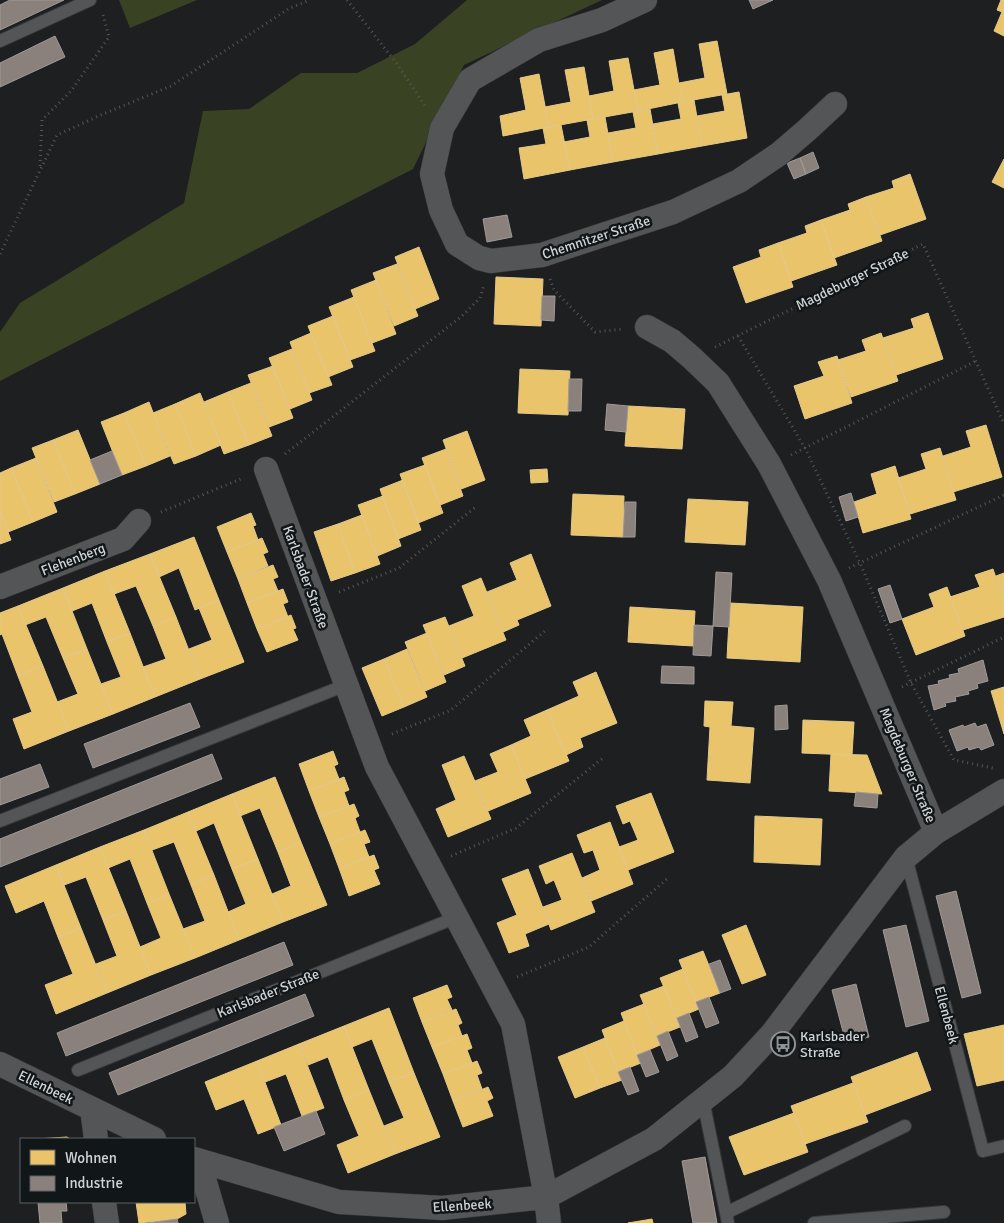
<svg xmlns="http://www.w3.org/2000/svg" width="1004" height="1223" font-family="Signika,sans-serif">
<rect width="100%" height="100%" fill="#1d1f21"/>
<!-- green -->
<path fill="#3a4224" d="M 119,0 L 197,0 L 130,28 Z
M 467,0 L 602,0 L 464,65 L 413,169 L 0,381 L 0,332 L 20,303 L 184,203 L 203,111 L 249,109 L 301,73 L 357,73 L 415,44 Z"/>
<!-- homes -->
<path fill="#e9c46a" stroke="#e2c88a" d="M 1001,0 L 1004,0 L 1004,36 L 994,31 L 1002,12 L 997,10 Z
M 717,41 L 727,94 L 682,102 L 679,83 L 705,78 L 699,44 Z
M 673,49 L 682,102 L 638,111 L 634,90 L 660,85 L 654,53 Z
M 628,58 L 638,111 L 593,119 L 589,96 L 614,91 L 609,61 Z
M 584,67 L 593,119 L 549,127 L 545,107 L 571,102 L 565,70 Z
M 539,74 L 549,127 L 503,136 L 500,116 L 526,110 L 520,78 Z
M 739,92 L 747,138 L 702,146 L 697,116 L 725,111 L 722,95 Z
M 694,100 L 702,146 L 658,154 L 653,124 L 681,119 L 678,103 Z
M 650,109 L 658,154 L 613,162 L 608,133 L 636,128 L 633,112 Z
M 605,117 L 613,162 L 570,170 L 564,142 L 590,137 L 587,120 Z
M 561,125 L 570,170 L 524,179 L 519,148 L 546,144 L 543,128 Z
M 1004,159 L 1004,188 L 992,182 Z
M 910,174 L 926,219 L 880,235 L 866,197 L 894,188 L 892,181 Z
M 866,197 L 882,241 L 834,258 L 821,220 L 850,210 L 848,204 Z
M 821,220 L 837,265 L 791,281 L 778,243 L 807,233 L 805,226 Z
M 778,243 L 793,287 L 746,303 L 733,267 L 761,257 L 759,250 Z
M 419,247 L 439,299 L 415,309 L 395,257 Z
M 397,264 L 418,316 L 394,326 L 373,273 Z
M 496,277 L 543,279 L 541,326 L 494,324 Z
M 376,280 L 396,334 L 372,343 L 351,290 Z
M 354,297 L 375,351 L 350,360 L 329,307 Z
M 928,313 L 943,359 L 896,375 L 883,338 L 914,328 L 911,319 Z
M 333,316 L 353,367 L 328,377 L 308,326 Z
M 311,333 L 332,385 L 309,393 L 290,342 Z
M 881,333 L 898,381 L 851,397 L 838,360 L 866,351 L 862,340 Z
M 292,349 L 312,400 L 290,409 L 269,358 Z
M 837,356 L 852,403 L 805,419 L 794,386 L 824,376 L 818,362 Z
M 273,366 L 293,418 L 269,427 L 248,375 Z
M 520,369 L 570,371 L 568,415 L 518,413 Z
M 251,383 L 272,436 L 249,445 L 228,392 Z
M 228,392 L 249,445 L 224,454 L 204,402 Z
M 200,393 L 221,445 L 196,456 L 175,404 Z
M 149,402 L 170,456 L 146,466 L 124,413 Z
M 175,404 L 196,456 L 174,464 L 153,413 Z
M 628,406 L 685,409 L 682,449 L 625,446 Z
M 124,413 L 146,466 L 122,475 L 101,422 Z
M 986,425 L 1002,477 L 953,492 L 943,456 L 971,447 L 966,431 Z
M 78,430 L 100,484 L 75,494 L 53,440 Z
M 467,431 L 485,480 L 461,489 L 443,440 Z
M 53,440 L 75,494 L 54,502 L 32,448 Z
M 940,448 L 956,500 L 910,514 L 898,478 L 926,469 L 921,454 Z
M 446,449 L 463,496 L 440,505 L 422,458 Z
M 36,458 L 57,512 L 33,522 L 11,468 Z
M 425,465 L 443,513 L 418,523 L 400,474 Z
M 895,466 L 911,519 L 863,533 L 854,502 L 877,494 L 871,474 Z
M 11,468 L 33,522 L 8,532 L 0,511 L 0,473 Z
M 547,469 L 548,482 L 531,483 L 530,470 Z
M 403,480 L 421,530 L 398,539 L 380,489 Z
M 573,494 L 624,496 L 623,537 L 571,535 Z
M 383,496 L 401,546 L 377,556 L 358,505 Z
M 688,499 L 748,502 L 745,545 L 685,542 Z
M 0,511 L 11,540 L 0,544 Z
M 251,513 L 256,525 L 253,526 L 258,540 L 227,552 L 217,527 Z
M 362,515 L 380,564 L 355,573 L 338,524 Z
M 338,524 L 355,573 L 331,581 L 314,532 Z
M 194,537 L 219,600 L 195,610 L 179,568 L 159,577 L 150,554 Z
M 262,538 L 268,552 L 263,554 L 268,566 L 238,579 L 227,552 Z
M 150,554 L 176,617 L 153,626 L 136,586 L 114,594 L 105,571 Z
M 531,554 L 551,606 L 517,620 L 519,625 L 503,632 L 487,592 L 517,580 L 510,563 Z
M 273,565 L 278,577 L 273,579 L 278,591 L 247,603 L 238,579 Z
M 993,569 L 1004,601 L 1004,617 L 963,630 L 950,597 L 980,587 L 975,575 Z
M 105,571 L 130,633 L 107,642 L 92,603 L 72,611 L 63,588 Z
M 1004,573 L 1004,601 L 996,576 Z
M 481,578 L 506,640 L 462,658 L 449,626 L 474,616 L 462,586 Z
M 947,587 L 965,636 L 916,655 L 902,619 L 934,607 L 929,594 Z
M 63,588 L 87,649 L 63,658 L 46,617 L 25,625 L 18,606 Z
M 283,589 L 288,602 L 283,604 L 288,617 L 257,629 L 247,603 Z
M 219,600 L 244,662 L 200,679 L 189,649 L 212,640 L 199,608 Z
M 730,603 L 803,607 L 800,662 L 727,658 Z
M 18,606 L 43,666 L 18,676 L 2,634 L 0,635 L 0,613 Z
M 630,607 L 695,611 L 693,646 L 628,642 Z
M 291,615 L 296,628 L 293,629 L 298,640 L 267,652 L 257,629 Z
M 176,617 L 200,679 L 155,697 L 143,667 L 166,659 L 153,626 Z
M 445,617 L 465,666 L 444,675 L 423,625 Z
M 130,633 L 155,697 L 113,714 L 101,684 L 121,677 L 107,642 Z
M 427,633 L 446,682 L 425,691 L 405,642 Z
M 87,649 L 113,714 L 69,731 L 57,702 L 78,694 L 63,658 Z
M 407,649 L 427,697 L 404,707 L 384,659 Z
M 384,659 L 404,707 L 382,716 L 362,668 Z
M 43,666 L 69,731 L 24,749 L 13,719 L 32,712 L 18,676 Z
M 596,672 L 617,723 L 580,738 L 583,747 L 566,755 L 547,710 L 579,696 L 573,682 Z
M 1004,687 L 1004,734 L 991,691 Z
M 705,701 L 733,702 L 731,726 L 754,728 L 750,783 L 707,780 L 710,727 L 704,726 Z
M 547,710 L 569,761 L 525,779 L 511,745 L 531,736 L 524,720 Z
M 803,720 L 854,722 L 852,755 L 802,753 Z
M 511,745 L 531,793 L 488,811 L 475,781 L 498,772 L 490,754 Z
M 333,751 L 338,764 L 334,766 L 339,779 L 309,791 L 299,764 Z
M 831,754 L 867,755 L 882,794 L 829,791 Z
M 464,756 L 491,819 L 448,837 L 436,809 L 456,800 L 442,765 Z
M 275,777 L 301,842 L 278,852 L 260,808 L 240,816 L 232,794 Z
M 344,777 L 349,790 L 344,792 L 349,806 L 319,817 L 309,791 Z
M 651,793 L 674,852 L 628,870 L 619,847 L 638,840 L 630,821 L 623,824 L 616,806 Z
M 232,794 L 258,859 L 232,869 L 214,823 L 196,831 L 188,812 Z
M 354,804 L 359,816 L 355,818 L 360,832 L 330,844 L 319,817 Z
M 188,812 L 214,875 L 191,885 L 174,842 L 152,850 L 144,830 Z
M 755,816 L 822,819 L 820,865 L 754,862 Z
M 610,822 L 633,884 L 591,901 L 582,878 L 600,870 L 593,850 L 584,853 L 577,835 Z
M 144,830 L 169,894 L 147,903 L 130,859 L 108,868 L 100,847 Z
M 365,830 L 370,842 L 364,844 L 369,857 L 339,868 L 330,844 Z
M 301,842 L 327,905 L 283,922 L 272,894 L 291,886 L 278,852 Z
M 100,847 L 126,911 L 103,920 L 86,877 L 64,885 L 56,865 Z
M 572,853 L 595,912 L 551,930 L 543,907 L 562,900 L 554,880 L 546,884 L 539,866 Z
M 374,855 L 379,868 L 374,870 L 380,884 L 349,896 L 339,868 Z
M 258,859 L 283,922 L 239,940 L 228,912 L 246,904 L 232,869 Z
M 56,865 L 81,928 L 58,937 L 44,901 L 16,913 L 5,886 Z
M 528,869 L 549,924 L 525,934 L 529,946 L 509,953 L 497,923 L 517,915 L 502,879 Z
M 214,875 L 239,940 L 195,958 L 183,929 L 205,921 L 191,885 Z
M 169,894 L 195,958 L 151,975 L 140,947 L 161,938 L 147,903 Z
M 126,911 L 151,975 L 107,993 L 96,964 L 117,956 L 103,920 Z
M 746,925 L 766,975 L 742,984 L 722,935 Z
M 81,928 L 107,993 L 56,1014 L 45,985 L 73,974 L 58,937 Z
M 703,951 L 720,993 L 696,1002 L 679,960 Z
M 683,969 L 699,1009 L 677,1018 L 660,978 Z
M 447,985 L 452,997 L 447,999 L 452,1010 L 422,1022 L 413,998 Z
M 664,986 L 680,1027 L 657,1036 L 640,995 Z
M 644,1004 L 660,1045 L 637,1055 L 621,1013 Z
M 389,1008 L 414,1073 L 389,1082 L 372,1039 L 352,1047 L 344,1026 Z
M 456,1009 L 462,1023 L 458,1025 L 462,1036 L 432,1047 L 422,1022 Z
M 624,1021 L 641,1063 L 618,1072 L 602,1030 Z
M 1004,1025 L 1004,1080 L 977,1086 L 964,1034 Z
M 344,1026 L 369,1090 L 344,1100 L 328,1057 L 308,1065 L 299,1044 Z
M 467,1034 L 472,1048 L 467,1050 L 472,1063 L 443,1074 L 432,1047 Z
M 605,1038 L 622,1080 L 600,1088 L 583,1047 Z
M 299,1044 L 324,1108 L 302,1116 L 286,1074 L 265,1082 L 257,1061 Z
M 583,1047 L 600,1088 L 575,1098 L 558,1057 Z
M 917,1052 L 931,1090 L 865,1115 L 851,1077 Z
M 257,1061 L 281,1125 L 258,1134 L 244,1099 L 216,1110 L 205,1082 Z
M 477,1061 L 482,1073 L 477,1075 L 482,1089 L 453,1101 L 443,1074 Z
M 414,1073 L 440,1137 L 395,1154 L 384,1126 L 404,1118 L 389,1082 Z
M 853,1083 L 868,1122 L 805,1144 L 791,1106 Z
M 488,1087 L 493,1098 L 487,1101 L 493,1116 L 463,1127 L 453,1101 Z
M 369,1090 L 395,1154 L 348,1173 L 337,1145 L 359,1136 L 344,1100 Z
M 794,1113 L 808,1152 L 744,1175 L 729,1137 Z
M 67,1137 L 70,1139 L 37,1139 Z
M 136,1202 L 185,1202 L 186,1214 L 177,1219 L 139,1223 Z
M 652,1219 L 653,1223 L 628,1223 Z"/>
<!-- industry -->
<path fill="#8a817c" stroke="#9f9a97" d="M 10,0 L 64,0 L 0,30 L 0,5 Z
M 749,0 L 773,0 L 753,9 Z
M 55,36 L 65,57 L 0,87 L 0,63 Z
M 813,152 L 819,168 L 806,174 L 800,158 Z
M 800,158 L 806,174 L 794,179 L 787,163 Z
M 507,215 L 512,237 L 487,242 L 483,219 Z
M 542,296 L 555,296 L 554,321 L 541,320 Z
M 569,379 L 582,379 L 581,411 L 568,411 Z
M 607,404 L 628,406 L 626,432 L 605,430 Z
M 112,451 L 122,475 L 100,484 L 90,460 Z
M 851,493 L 858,517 L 846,521 L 839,497 Z
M 625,502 L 636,502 L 635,537 L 623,537 Z
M 716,572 L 732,573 L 729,627 L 713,626 Z
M 890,585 L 902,619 L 890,623 L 878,589 Z
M 694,625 L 713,626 L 711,656 L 693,655 Z
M 983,660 L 988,681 L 977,684 L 978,688 L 968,691 L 969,694 L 955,697 L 956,701 L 945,703 L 946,706 L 934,710 L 928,686 L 939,684 L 938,681 L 950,678 L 949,675 L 959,673 L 958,669 Z
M 662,666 L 694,667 L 694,684 L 661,683 Z
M 190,703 L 200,727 L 93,768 L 84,744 Z
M 787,705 L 788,729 L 775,730 L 775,706 Z
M 975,723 L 977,727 L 986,724 L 994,745 L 981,750 L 979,747 L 969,750 L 968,747 L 957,751 L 949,730 L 963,725 L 964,727 Z
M 212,754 L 222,779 L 0,867 L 0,839 Z
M 40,764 L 49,787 L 0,805 L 0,779 Z
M 856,792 L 878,794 L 877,808 L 854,806 Z
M 956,891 L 981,993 L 962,998 L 936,896 Z
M 906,925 L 929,1021 L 906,1027 L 883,930 Z
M 284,942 L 293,965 L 66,1056 L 57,1033 Z
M 720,960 L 731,989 L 720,993 L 709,964 Z
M 856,984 L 869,1037 L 846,1043 L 832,990 Z
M 305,994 L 314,1016 L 118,1095 L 109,1073 Z
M 709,997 L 719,1023 L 706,1028 L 696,1002 Z
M 689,1013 L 698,1037 L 686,1042 L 677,1018 Z
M 668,1031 L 678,1056 L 667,1061 L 657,1036 Z
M 650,1050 L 659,1072 L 646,1077 L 637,1055 Z
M 630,1067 L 639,1091 L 628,1095 L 618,1072 Z
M 316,1111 L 325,1134 L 284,1151 L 274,1127 Z
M 705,1157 L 717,1223 L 693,1223 L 682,1161 Z
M 38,1202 L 66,1202 L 67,1211 L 61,1211 L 62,1223 L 40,1223 Z
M 177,1219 L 178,1223 L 148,1223 Z"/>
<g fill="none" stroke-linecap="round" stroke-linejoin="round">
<defs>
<path id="lane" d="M 0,41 L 90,0
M 0,821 L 346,685
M 906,857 L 983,1151 L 1004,1146
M 78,1070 L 457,917
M 703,1100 L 728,1223
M 726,1213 L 905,1126
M 814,1223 L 944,1212"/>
<path id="street" d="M 645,0 L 602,20 L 539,40 L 470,80 L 442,128 L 432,174 L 441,210 L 457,244 L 479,258 L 491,261 L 542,255 L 673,212 L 739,181 L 779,154 L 807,130 L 835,104
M 647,327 L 672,341 L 692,358 L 718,383 L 769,464 L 829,580 L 936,832
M 266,469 L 377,767 L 513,1024 L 546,1197 L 549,1223
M 0,587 L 123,539 L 139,521
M 0,1064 L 154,1139
M 92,1109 L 96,1139
M 194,1159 L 339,1202 L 442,1208 L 546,1197 L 654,1139 L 733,1076 L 772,1034 L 906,857 L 936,832 L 1004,791
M 199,1162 L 217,1223
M 104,1202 L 107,1223"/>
</defs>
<!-- lane casing -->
<use href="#lane" stroke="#37393b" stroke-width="14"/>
<!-- street casing -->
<use href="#street" stroke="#37393b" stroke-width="25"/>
<!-- path -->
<path stroke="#545657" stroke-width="3" stroke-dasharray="1 4" stroke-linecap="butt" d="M 347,0 L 397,64 L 425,106
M 40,166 L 42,120 L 71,91 L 109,37 L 103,15
M 0,254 L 57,135 L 103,114 L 171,86 L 290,8 L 310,0
M 550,279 L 554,290 L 595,332 L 623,329
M 738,336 L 805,448 L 860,563 L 911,683 L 954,760 L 993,768
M 715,347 L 923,244 L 1004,424
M 285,454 L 462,316 L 480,298 L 484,285
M 791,455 L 976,361
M 161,512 L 243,478
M 849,568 L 1004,495
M 339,592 L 399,568 L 477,506
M 902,687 L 1004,637
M 392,734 L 451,710 L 545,631
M 451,856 L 516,828 L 603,758
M 517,977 L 589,947 L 668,878"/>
<!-- lane -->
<use href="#lane" stroke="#535557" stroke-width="12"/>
<!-- street -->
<use href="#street" stroke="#535557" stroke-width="24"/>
</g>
<!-- icons -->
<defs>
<symbol id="bus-ring" viewBox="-11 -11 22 22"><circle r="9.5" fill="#111619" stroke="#919497" stroke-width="1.5"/><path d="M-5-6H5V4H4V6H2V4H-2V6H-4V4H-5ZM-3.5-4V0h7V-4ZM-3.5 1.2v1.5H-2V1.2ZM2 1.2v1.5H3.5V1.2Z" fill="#919497"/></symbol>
</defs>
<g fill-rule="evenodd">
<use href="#bus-ring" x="769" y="1030" width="28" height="28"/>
</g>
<g text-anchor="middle" stroke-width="5" stroke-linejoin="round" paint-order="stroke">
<!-- street labels -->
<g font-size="14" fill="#d0d3d6" stroke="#111619">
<text transform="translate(596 237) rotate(-18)" y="5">Chemnitzer Straße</text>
<text transform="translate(852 279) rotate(-26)" y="5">Magdeburger Straße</text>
<text transform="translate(73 559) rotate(-21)" y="5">Flehenberg</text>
<text transform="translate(306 577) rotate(70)" y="5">Karlsbader Straße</text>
<text transform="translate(908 765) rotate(67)" y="5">Magdeburger Straße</text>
<text transform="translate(268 993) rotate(-22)" y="5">Karlsbader Straße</text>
<text transform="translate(947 1015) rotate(75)" y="5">Ellenbeek</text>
<text transform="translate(46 1087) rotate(26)" y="5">Ellenbeek</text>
<text transform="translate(462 1205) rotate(-4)" y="5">Ellenbeek</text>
</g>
<!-- poi labels -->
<g font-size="14" fill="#d0d3d6" stroke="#111619" text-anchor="start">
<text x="800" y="1041">Karlsbader<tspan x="800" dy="16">Straße</tspan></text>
</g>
</g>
<!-- legend -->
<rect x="20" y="1138" width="175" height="65" fill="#111619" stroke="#5d6265"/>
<rect x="30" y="1150" width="25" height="15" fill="#e9c46a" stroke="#5d6265"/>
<text x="65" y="1163" font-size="15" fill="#d0d3d6">Wohnen</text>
<rect x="30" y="1176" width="25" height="15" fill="#8a817c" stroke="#5d6265"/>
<text x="65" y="1188" font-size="15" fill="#d0d3d6">Industrie</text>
</svg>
